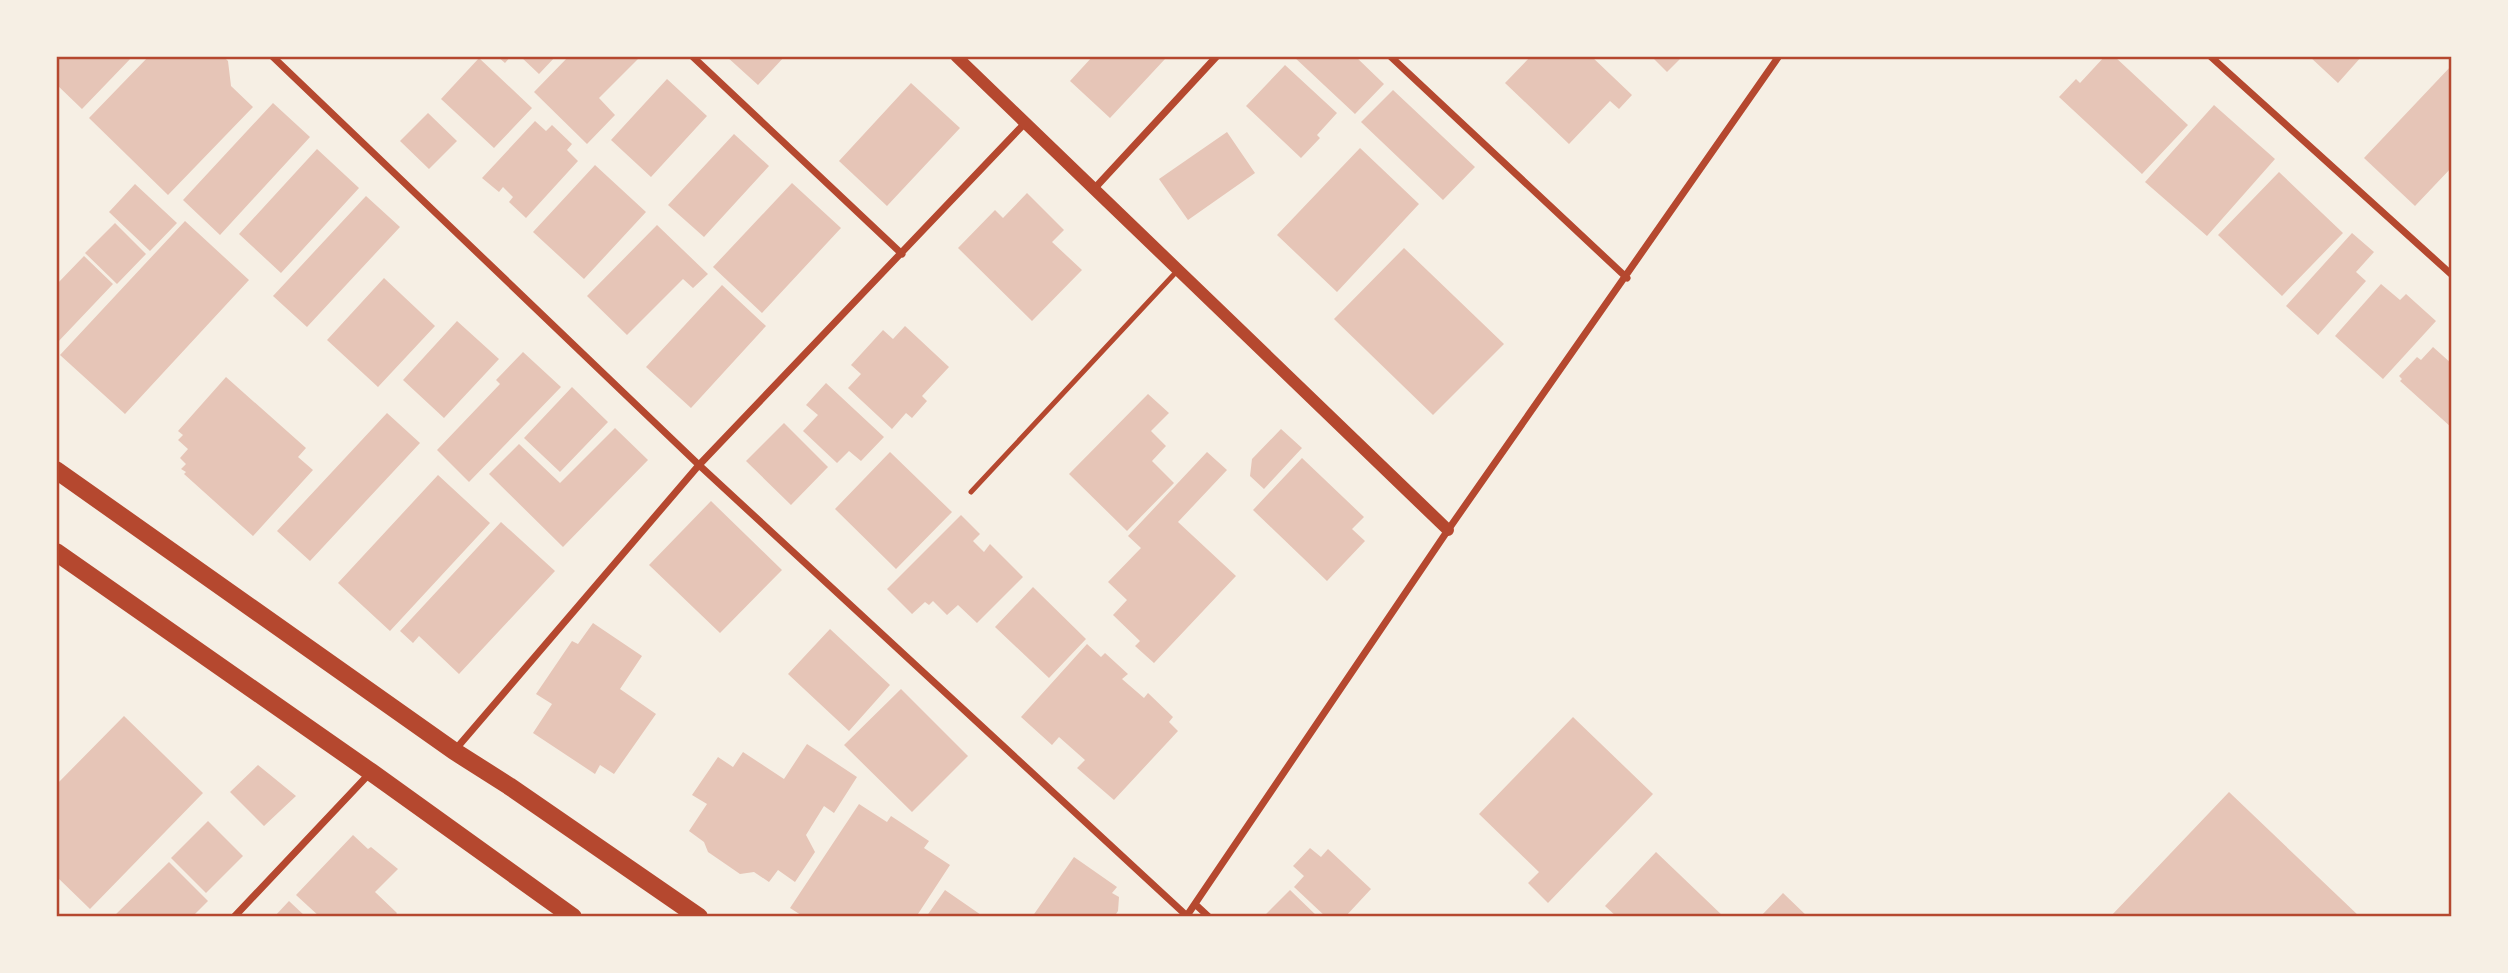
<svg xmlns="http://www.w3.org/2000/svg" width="2508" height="973" font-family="Quicksand,sans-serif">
<rect width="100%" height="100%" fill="#f6efe4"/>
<!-- building -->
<path fill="#e6c5b7" d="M 56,56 L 133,56 L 82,109 L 56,84 Z
M 149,56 L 223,56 L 228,61 L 231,86 L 253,107 L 168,195 L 89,118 Z
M 497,56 L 511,56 L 505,63 Z
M 520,56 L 556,56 L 539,74 Z
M 569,56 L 641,56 L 599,98 L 615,115 L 587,144 L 534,92 Z
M 726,56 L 785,56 L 758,85 Z
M 1093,56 L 1162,56 L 1165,59 L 1110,118 L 1070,81 Z
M 1293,56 L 1355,56 L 1384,84 L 1355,114 Z
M 1531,56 L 1591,56 L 1632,95 L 1619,109 L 1610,101 L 1569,144 L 1505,83 Z
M 1651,56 L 1683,56 L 1667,72 Z
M 2105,56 L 2114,56 L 2188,125 L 2142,174 L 2059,97 L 2076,79 L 2080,83 Z
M 2309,56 L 2362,56 L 2338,83 Z
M 479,58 L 532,108 L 494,148 L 441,99 Z
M 1285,65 L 1337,113 L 1317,135 L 1320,138 L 1301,158 L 1246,106 Z
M 2452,65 L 2452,167 L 2415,206 L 2364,158 Z
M 667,79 L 707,116 L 651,177 L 611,140 Z
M 911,83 L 960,128 L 887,206 L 839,161 Z
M 1393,90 L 1475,167 L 1443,200 L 1361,122 Z
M 273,103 L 310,137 L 220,235 L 183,200 Z
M 2214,105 L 2275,159 L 2207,236 L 2145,182 Z
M 428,113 L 457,141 L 429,169 L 400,141 Z
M 535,121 L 546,131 L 552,125 L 572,144 L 567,150 L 578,161 L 526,218 L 509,202 L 513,197 L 503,187 L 499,192 L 482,178 Z
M 1227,132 L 1255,173 L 1188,220 L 1159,179 Z
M 734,134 L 769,166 L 704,237 L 668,205 Z
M 1360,148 L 1419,204 L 1337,292 L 1277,235 Z
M 317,149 L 359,188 L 281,273 L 239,234 Z
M 595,165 L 646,212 L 584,279 L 533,232 Z
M 2279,172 L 2343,233 L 2282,296 L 2218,235 Z
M 792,183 L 841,228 L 762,313 L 713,267 Z
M 135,184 L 177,223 L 150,251 L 109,212 Z
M 1027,193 L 1064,230 L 1052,242 L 1082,270 L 1032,321 L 958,248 L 995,210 L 1003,218 Z
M 366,196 L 400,227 L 307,327 L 273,296 Z
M 185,221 L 249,280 L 125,414 L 60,355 Z
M 115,223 L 146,254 L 117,284 L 85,253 Z
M 657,225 L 708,274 L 693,288 L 683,279 L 627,335 L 587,296 Z
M 2352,233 L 2374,252 L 2356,272 L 2366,281 L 2318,335 L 2286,306 Z
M 1404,248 L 1504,344 L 1433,415 L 1334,319 Z
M 84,256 L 113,284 L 56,344 L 56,285 Z
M 384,278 L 435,326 L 378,387 L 327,340 Z
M 2381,284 L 2400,300 L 2406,294 L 2436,321 L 2383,379 L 2335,336 Z
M 722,285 L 766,326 L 691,408 L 646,367 Z
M 457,321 L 499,359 L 444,418 L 403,380 Z
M 905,326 L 949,367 L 922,396 L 927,401 L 912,418 L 906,413 L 892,429 L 848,388 L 861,374 L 851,365 L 883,330 L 893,339 Z
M 2433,347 L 2452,364 L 2452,428 L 2400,381 L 2402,379 L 2399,376 L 2417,357 L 2421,360 Z
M 523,352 L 561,387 L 469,482 L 437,450 L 500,384 L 496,380 Z
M 226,377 L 306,448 L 298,457 L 313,470 L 253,536 L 184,474 L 186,472 L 181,469 L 186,464 L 180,458 L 188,449 L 178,440 L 183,435 L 178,431 Z
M 826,383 L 884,437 L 861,461 L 849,451 L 837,463 L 803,431 L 818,415 L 806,405 Z
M 572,387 L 608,422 L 560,472 L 524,438 Z
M 1148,394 L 1169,413 L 1151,431 L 1166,446 L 1152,461 L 1174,483 L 1127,531 L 1069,474 Z
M 387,413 L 420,443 L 310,561 L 277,531 Z
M 784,423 L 828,467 L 791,505 L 746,461 Z
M 615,428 L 648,460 L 563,547 L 489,474 L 519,444 L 560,483 Z
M 1281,429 L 1302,448 L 1264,489 L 1250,476 L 1252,459 Z
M 890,452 L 952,512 L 896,569 L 835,509 Z
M 1207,452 L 1227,470 L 1178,522 L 1236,576 L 1154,663 L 1135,646 L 1140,641 L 1113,615 L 1127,600 L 1108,582 L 1141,548 L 1128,536 Z
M 1302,458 L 1364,517 L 1352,529 L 1365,541 L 1327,581 L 1253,510 Z
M 438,475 L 490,523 L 390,631 L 338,583 Z
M 711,501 L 782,570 L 720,633 L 649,565 Z
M 961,515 L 980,534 L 973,541 L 984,552 L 990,544 L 1023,577 L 977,623 L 958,605 L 947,615 L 933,601 L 929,605 L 925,602 L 912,614 L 887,589 Z
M 501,522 L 555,571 L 459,674 L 419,636 L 413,643 L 400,631 Z
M 1033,587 L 1086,639 L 1049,678 L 995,627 Z
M 593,623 L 642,656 L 620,689 L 656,714 L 614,774 L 600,765 L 595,774 L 533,733 L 552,704 L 536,694 L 572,641 L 578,644 Z
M 830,629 L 890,685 L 849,731 L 788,674 Z
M 1087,644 L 1101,657 L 1105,653 L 1128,674 L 1122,679 L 1144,698 L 1148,693 L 1173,717 L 1169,722 L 1178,731 L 1114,800 L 1077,768 L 1085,760 L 1059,737 L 1052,745 L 1021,717 Z
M 901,689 L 968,756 L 912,812 L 844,745 Z
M 124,716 L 203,793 L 90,909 L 56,876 L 56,785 Z
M 1573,717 L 1653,794 L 1548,903 L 1528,883 L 1539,872 L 1479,814 Z
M 807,744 L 857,777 L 834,813 L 824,806 L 806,835 L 815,852 L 795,882 L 778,870 L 769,882 L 754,872 L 740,874 L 708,852 L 704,842 L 689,831 L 707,804 L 692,795 L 718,757 L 733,767 L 743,752 L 784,779 Z
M 258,765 L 296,796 L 264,826 L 230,792 Z
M 2229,792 L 2360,917 L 2110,917 Z
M 859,804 L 887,822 L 891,816 L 929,841 L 924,848 L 950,865 L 916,917 L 804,917 L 790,908 Z
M 208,821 L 243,856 L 206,893 L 171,858 Z
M 353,835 L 368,849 L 371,847 L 398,869 L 375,892 L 397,913 L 394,917 L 320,917 L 296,895 Z
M 1310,848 L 1321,857 L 1328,849 L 1371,889 L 1345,917 L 1326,917 L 1294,887 L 1304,876 L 1293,866 Z
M 1656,852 L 1724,917 L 1617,917 L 1605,906 Z
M 1074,857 L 1117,887 L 1112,893 L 1119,897 L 1118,911 L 1114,917 L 1032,917 Z
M 169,862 L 208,901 L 192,917 L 113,917 Z
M 945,890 L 984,917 L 926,917 Z
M 1290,890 L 1318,917 L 1263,917 Z
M 1783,893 L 1808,917 L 1760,917 Z
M 289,901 L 306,917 L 274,917 Z"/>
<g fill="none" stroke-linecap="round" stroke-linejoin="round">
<!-- service -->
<path stroke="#b5482f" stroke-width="5" d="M 971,492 L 1178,270"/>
<!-- minor -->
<path stroke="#b5482f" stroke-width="7" d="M 272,56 L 699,465 L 1187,916
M 692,56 L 902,254
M 1390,56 L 1627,278
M 2210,56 L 2452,275
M 1094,189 L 1217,56
M 455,750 L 699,465 L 1026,122
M 1195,904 L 1209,917
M 234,917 L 370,773
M 1186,917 L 1448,530 L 1779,56"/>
<!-- tertiary -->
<path stroke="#b5482f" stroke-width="12" d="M 956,56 L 1448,530"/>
<!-- primary -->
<path stroke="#b5482f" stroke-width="18" d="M 56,470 L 454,751 L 509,786 L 699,917
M 56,552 L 371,772 L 573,917"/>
</g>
<!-- border -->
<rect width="2508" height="973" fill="none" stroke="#f6efe4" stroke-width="116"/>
<rect x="58" y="58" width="2392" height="857" fill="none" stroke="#b5482f" stroke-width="2.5"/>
</svg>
